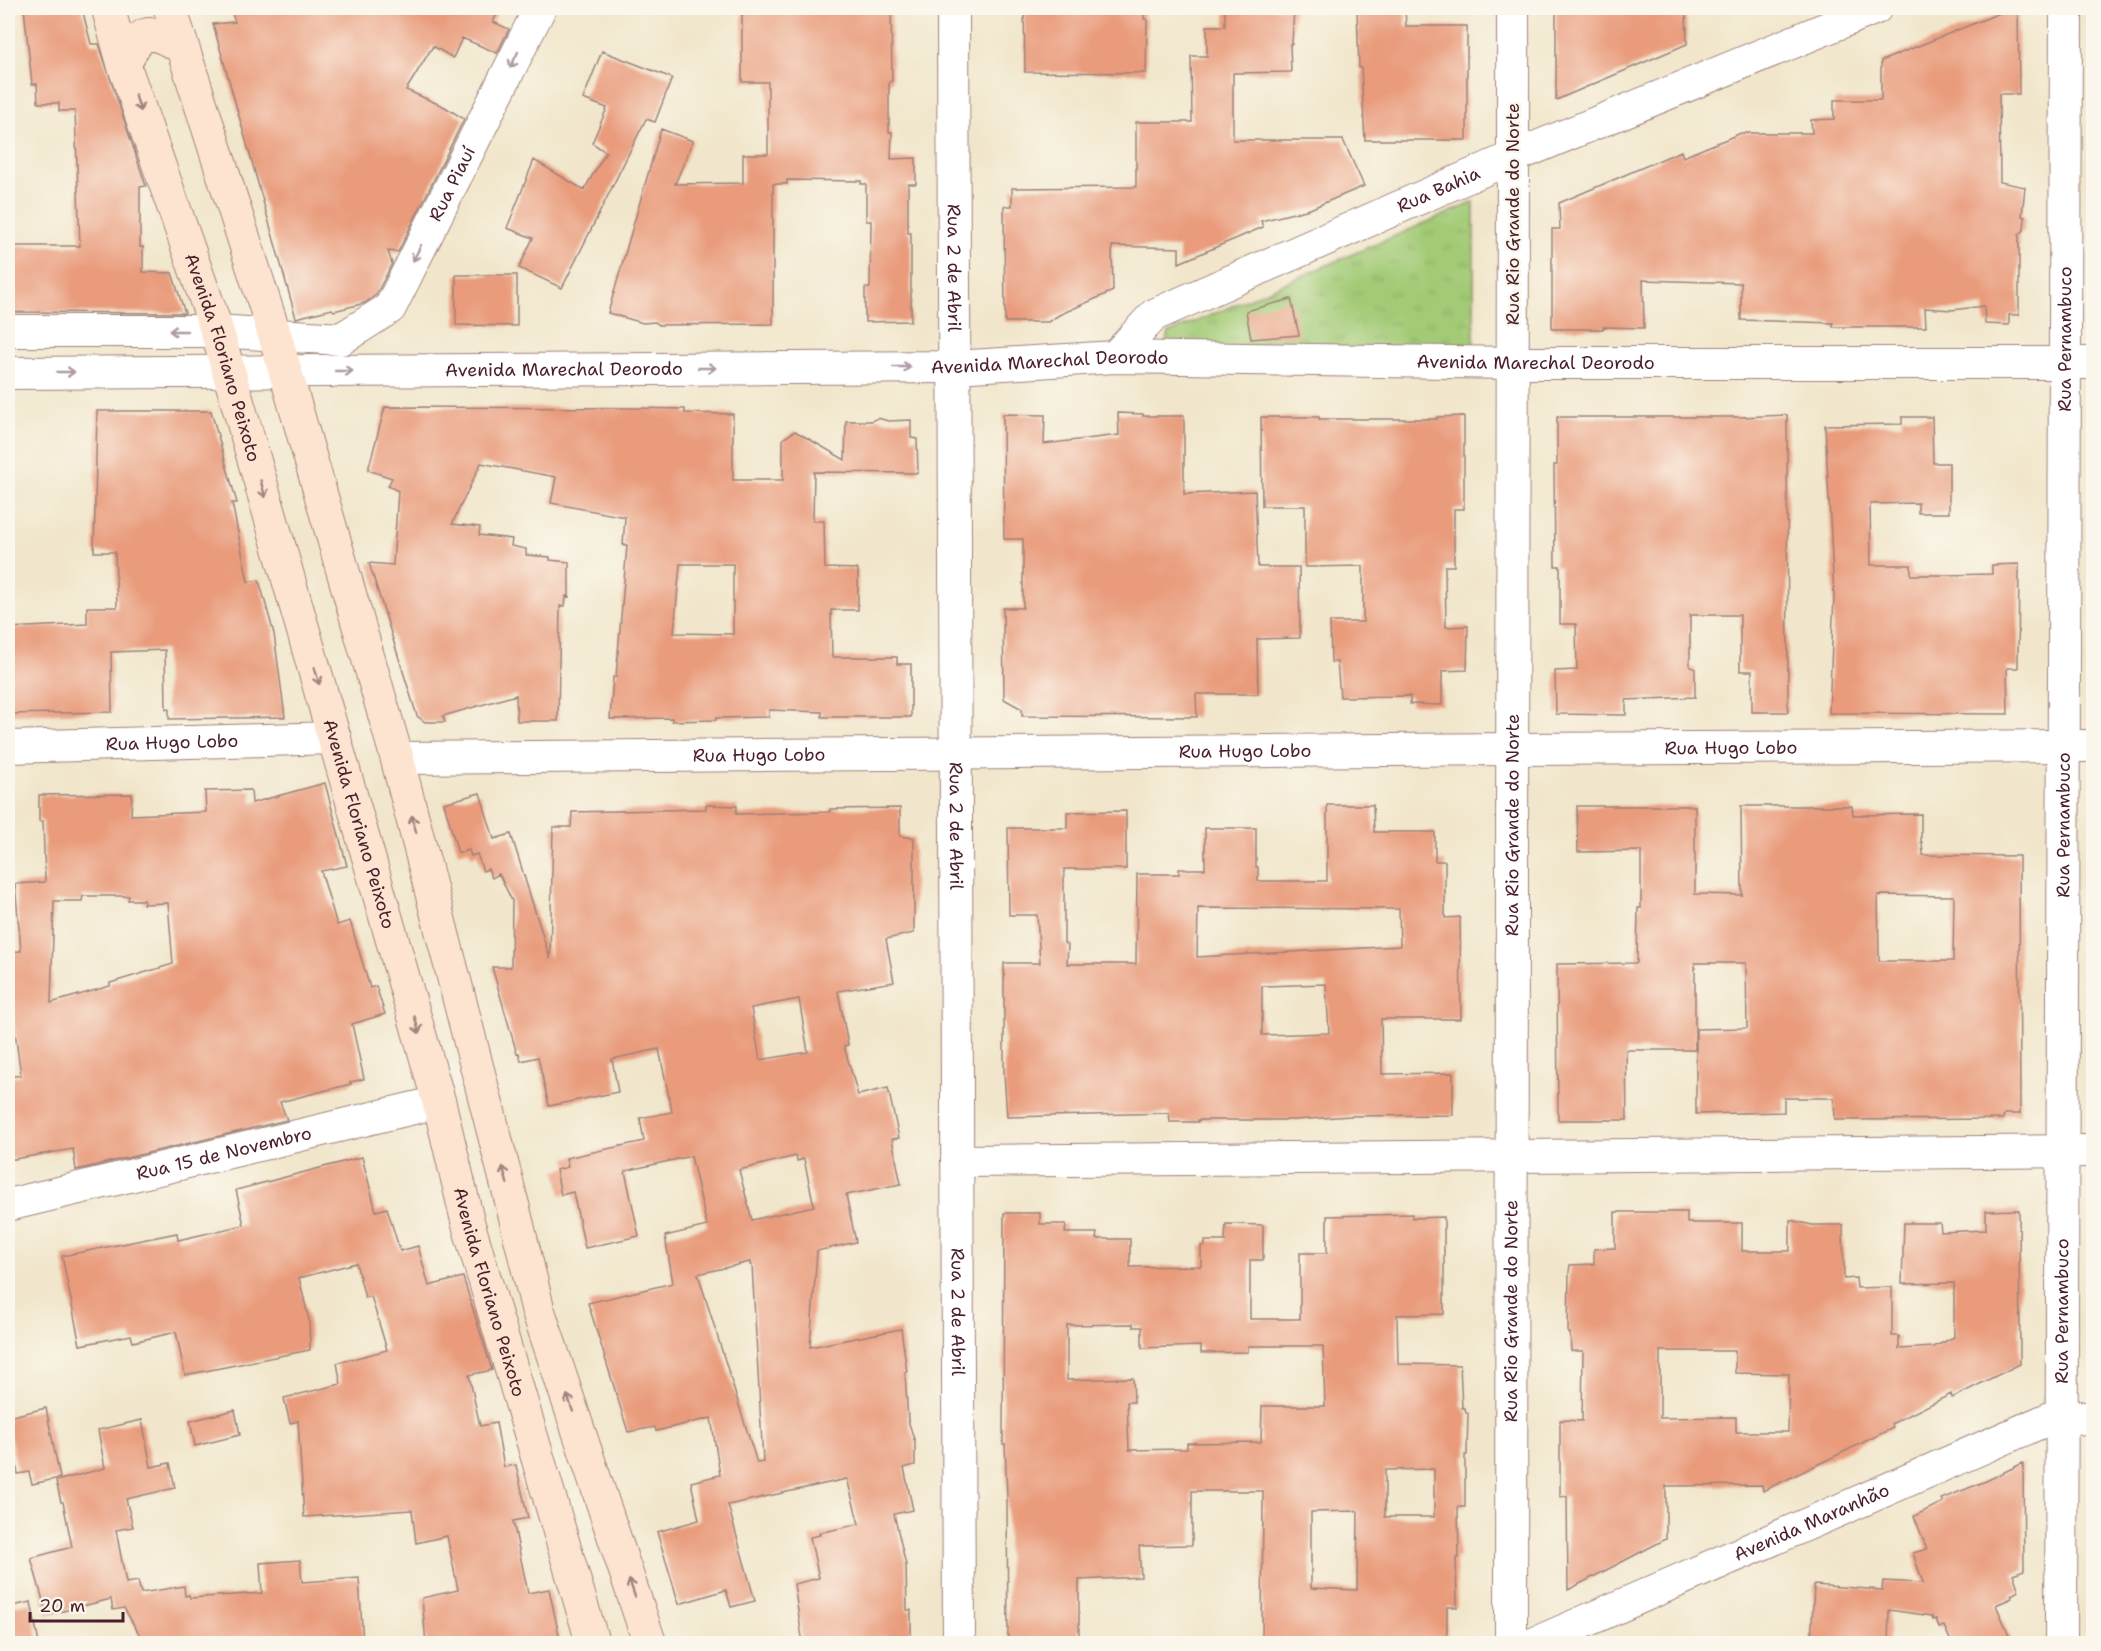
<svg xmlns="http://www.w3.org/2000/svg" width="2101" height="1651" font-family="'Shantell Sans',sans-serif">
<defs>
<pattern id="park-tufts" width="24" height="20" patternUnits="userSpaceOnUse" patternTransform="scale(1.5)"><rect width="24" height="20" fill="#a3cb76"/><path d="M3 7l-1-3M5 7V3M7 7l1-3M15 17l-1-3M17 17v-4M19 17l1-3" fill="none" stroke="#8eae66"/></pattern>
</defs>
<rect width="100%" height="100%" fill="#fbf7ec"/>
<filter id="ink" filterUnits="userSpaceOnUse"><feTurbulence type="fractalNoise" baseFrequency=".0167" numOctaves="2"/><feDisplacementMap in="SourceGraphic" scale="12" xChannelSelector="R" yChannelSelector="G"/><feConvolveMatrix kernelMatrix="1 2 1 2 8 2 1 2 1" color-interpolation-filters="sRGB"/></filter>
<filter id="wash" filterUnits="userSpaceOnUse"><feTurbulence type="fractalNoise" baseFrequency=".008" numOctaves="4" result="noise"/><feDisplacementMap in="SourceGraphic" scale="24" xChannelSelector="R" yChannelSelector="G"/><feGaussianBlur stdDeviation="1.35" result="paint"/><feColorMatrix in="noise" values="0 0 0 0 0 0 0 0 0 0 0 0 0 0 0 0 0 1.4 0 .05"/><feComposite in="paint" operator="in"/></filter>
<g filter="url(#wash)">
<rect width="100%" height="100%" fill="#f1e6cb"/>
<!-- park -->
<path fill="url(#park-tufts)" stroke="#767550" stroke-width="1.5" d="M 1474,202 L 1474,352 L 1162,354 L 1169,333 Z"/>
<g id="blocks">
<!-- building -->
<path fill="#e99b7c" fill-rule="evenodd" d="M 24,8 L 82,8 L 91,44 L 99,44 L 146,186 L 140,187 L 140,247 L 143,247 L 143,272 L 172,273 L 185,313 L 8,312 L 8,246 L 80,246 L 75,111 L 59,111 L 59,103 L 38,103 L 37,84 L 32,84 Z
M 230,8 L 500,8 L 493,22 L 509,29 L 497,53 L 462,38 L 453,58 L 433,46 L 406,90 L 445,107 L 464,119 L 398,252 L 388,251 L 392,264 L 376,295 L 365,303 L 334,311 L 332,309 L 296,318 L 213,24 L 235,22 Z
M 742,8 L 891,8 L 892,81 L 889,82 L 889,132 L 892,132 L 891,159 L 916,158 L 916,184 L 908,184 L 908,233 L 911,233 L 911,321 L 865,322 L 865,288 L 870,288 L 871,221 L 866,221 L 866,184 L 861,184 L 861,181 L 787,180 L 787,184 L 773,184 L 773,324 L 659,325 L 655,322 L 643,323 L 608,313 L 661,129 L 693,141 L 675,184 L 743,183 L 743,154 L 768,154 L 768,82 L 742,82 Z
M 1024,8 L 1145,8 L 1144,19 L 1147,19 L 1146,73 L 1025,72 Z
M 1225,8 L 1294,8 L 1292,44 L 1290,44 L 1291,72 L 1233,73 L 1233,140 L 1343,140 L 1364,186 L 1310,209 L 1261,221 L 1263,227 L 1179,263 L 1179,248 L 1112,246 L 1113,291 L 1059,315 L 1048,322 L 1005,322 L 1004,206 L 1012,206 L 1012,188 L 1136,187 L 1136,122 L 1192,122 L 1191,56 L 1207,56 L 1207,26 L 1225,26 Z
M 1405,8 L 1406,26 L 1467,26 L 1467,140 L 1365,140 L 1361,68 L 1359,68 L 1357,9 Z
M 1556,8 L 1686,8 L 1687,44 L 1556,100 Z
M 2012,8 L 2018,8 L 2019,94 L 1999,94 L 2000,182 L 2025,187 L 2022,216 L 2025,217 L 2024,230 L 2019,235 L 2019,315 L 2009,315 L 2009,325 L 1985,324 L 1984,306 L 1952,310 L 1925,308 L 1926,327 L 1833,327 L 1833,323 L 1741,320 L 1741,283 L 1643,280 L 1644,328 L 1603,327 L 1603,329 L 1552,329 L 1552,229 L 1560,229 L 1559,203 L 1681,151 L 1683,157 L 1741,133 L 1812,133 L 1811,120 L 1834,119 L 1834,100 L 1881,100 L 1881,61 Z
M 602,51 L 672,78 L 655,122 L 646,119 L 562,288 L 519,268 L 533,238 L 507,228 L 534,160 L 584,190 L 606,152 L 592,143 L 607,108 L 583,99 Z
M 456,275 L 517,275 L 517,326 L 456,325 Z
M 1291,299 L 1299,335 L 1251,339 L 1246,311 Z
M 385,407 L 633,408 L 685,409 L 685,413 L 733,414 L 733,480 L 783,480 L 783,439 L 795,431 L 845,460 L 846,421 L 871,421 L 878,418 L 888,421 L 911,420 L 911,438 L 917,439 L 918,473 L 814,472 L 813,521 L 824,521 L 825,568 L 858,569 L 858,610 L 831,610 L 832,657 L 897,657 L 897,664 L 911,664 L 911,717 L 822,717 L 822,712 L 769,710 L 769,717 L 716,718 L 716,720 L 672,721 L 672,718 L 610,719 L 613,677 L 616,677 L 627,545 L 623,545 L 625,517 L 551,503 L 556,477 L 481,463 L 452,524 L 480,527 L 479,535 L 512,539 L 511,546 L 526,549 L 526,555 L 550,557 L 550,560 L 569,562 L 569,597 L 566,596 L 565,606 L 560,606 L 558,721 L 517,721 L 516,695 L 443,716 L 445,722 L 425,722 L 417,716 L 369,563 L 393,565 L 398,491 L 388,486 L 392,478 L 368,470 ZM 680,564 L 733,564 L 733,634 L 674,633 Z
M 97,411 L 211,411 L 237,503 L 232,503 L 248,582 L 259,580 L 274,634 L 285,717 L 169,719 L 169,708 L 166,709 L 165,650 L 111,652 L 112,712 L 8,714 L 8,628 L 87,624 L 87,607 L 117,607 L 115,552 L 94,552 Z
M 1118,413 L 1143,414 L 1143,416 L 1184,416 L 1184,494 L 1255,491 L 1258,567 L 1299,567 L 1300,638 L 1257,639 L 1258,694 L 1196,694 L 1197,717 L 1022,716 L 1022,709 L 1004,699 L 1003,608 L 1023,608 L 1023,539 L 1004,539 L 1003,414 L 1045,415 L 1044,444 L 1119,435 Z
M 1787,415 L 1788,712 L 1752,712 L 1752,671 L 1740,671 L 1740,615 L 1690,615 L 1690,667 L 1695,668 L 1695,697 L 1626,700 L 1626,715 L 1556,714 L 1555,671 L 1577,670 L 1576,624 L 1560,624 L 1560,566 L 1555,566 L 1554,465 L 1557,465 L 1557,417 L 1740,417 Z
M 1464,416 L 1464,509 L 1454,509 L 1454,566 L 1445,566 L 1446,627 L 1468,626 L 1467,670 L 1442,671 L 1442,705 L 1410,704 L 1410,696 L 1340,697 L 1337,662 L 1331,662 L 1330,622 L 1363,622 L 1363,566 L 1305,567 L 1305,506 L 1262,506 L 1261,417 L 1319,417 L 1319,419 L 1437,419 L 1437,417 Z
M 1902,417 L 1932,417 L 1933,463 L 1949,463 L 1949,513 L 1918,513 L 1918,503 L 1870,504 L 1871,565 L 1911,565 L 1911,575 L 1945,575 L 1992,574 L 1992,565 L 2019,564 L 2018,668 L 2007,668 L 2008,714 L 1829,713 L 1834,595 L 1825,425 L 1902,424 Z
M 325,783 L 347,866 L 321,871 L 337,925 L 350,921 L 370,988 L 376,986 L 385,1014 L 352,1024 L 364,1079 L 350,1082 L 351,1084 L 280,1102 L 287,1120 L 76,1170 L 73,1149 L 8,1160 L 8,1077 L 21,1075 L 11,1004 L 8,1004 L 8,952 L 21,951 L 15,884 L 45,882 L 43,821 L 39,821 L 39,795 L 132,794 L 131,815 L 206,812 L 205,791 L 251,790 L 252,803 ZM 83,896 L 129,896 L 128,900 L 144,900 L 143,904 L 168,903 L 173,964 L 110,983 L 110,986 L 51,1003 L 54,901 L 82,901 Z
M 480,793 L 494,839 L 511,834 L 550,959 L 553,827 L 571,827 L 572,812 L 706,809 L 706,805 L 737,806 L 736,814 L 830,812 L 830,809 L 900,808 L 900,836 L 914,838 L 914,933 L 886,939 L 894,982 L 838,991 L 848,1045 L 844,1046 L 858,1095 L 888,1088 L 899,1138 L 892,1139 L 901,1184 L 846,1195 L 856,1242 L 817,1251 L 810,1347 L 901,1329 L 907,1372 L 905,1372 L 908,1420 L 915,1442 L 915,1465 L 904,1468 L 913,1510 L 894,1514 L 906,1565 L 907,1610 L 911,1610 L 911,1637 L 878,1637 L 878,1644 L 803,1644 L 794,1584 L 819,1578 L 810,1537 L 820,1535 L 819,1533 L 859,1524 L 847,1479 L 728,1505 L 755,1601 L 731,1607 L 726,1590 L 679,1604 L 657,1532 L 699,1520 L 691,1482 L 720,1475 L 711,1418 L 656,1431 L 655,1427 L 628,1432 L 588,1303 L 673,1283 L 665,1236 L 707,1226 L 691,1156 L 625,1171 L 639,1236 L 585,1248 L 573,1192 L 561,1195 L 556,1170 L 568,1167 L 566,1158 L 644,1141 L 640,1118 L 672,1112 L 659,1049 L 612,1059 L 618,1092 L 549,1106 L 538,1057 L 521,1061 L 519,1053 L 517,1054 L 492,967 L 511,967 L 512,901 L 499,874 L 492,878 L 488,869 L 483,871 L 477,854 L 471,856 L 469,850 L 458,853 L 444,803 ZM 799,999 L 808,1052 L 760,1060 L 751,1008 ZM 796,1156 L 797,1161 L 804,1159 L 814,1206 L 752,1220 L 739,1170 ZM 750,1262 L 750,1265 L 752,1265 L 763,1462 L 757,1463 L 698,1274 Z
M 1327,805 L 1373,805 L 1374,832 L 1435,832 L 1435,861 L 1445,861 L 1445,918 L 1460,917 L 1461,1019 L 1381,1019 L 1382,1074 L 1453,1073 L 1453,1115 L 1350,1116 L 1295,1120 L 1198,1120 L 1198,1122 L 1170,1122 L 1169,1113 L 1007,1117 L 1004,1072 L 1004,963 L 1040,963 L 1037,915 L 1009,915 L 1008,828 L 1067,828 L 1067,812 L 1126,811 L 1126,869 L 1064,869 L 1064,943 L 1068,945 L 1067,964 L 1136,964 L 1137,874 L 1179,874 L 1179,869 L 1205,869 L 1205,828 L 1256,828 L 1256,867 L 1258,867 L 1258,881 L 1327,881 ZM 1198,908 L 1399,909 L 1400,946 L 1197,957 ZM 1326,984 L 1329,1033 L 1262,1035 L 1262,986 Z
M 1577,806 L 1695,806 L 1695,894 L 1742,895 L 1741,806 L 1852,806 L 1853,815 L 1921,814 L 1921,842 L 1922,842 L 1923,855 L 2019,856 L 2020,1114 L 2004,1114 L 2003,1119 L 1835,1120 L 1834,1098 L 1784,1098 L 1784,1112 L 1696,1114 L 1696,1029 L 1747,1028 L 1746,963 L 1695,963 L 1695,1050 L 1626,1050 L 1627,1120 L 1558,1120 L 1557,964 L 1637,963 L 1638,908 L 1641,908 L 1641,851 L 1578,852 ZM 1878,895 L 1954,896 L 1953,961 L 1879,961 Z
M 362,1157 L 376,1211 L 387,1208 L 400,1251 L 418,1246 L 429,1286 L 463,1277 L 492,1370 L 469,1375 L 480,1426 L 496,1423 L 504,1467 L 516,1465 L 528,1518 L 513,1521 L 528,1593 L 549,1589 L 561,1644 L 426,1644 L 422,1598 L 458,1590 L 447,1536 L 416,1543 L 412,1510 L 304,1517 L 298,1421 L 290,1423 L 284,1398 L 341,1384 L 337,1363 L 387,1350 L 371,1296 L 365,1298 L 356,1263 L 299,1278 L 309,1320 L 310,1350 L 185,1375 L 176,1332 L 133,1342 L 131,1335 L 80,1345 L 62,1256 L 177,1233 L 178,1240 L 244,1225 L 236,1190 Z
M 2019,1210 L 2020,1364 L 1952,1398 L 1951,1394 L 1891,1424 L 1893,1428 L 1763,1491 L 1762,1485 L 1666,1486 L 1666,1539 L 1568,1590 L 1567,1496 L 1560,1497 L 1560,1420 L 1582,1421 L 1583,1351 L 1571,1351 L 1570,1333 L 1568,1333 L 1569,1272 L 1570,1265 L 1594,1264 L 1594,1249 L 1615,1248 L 1615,1212 L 1687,1212 L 1687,1223 L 1742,1223 L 1742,1251 L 1790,1251 L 1790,1220 L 1812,1225 L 1843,1225 L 1844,1279 L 1856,1278 L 1857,1288 L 1892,1287 L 1892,1336 L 1899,1336 L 1899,1349 L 1934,1347 L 1954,1337 L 1954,1283 L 1902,1284 L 1904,1223 L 1940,1223 L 1941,1232 L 1986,1230 L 1986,1211 ZM 1660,1351 L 1735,1351 L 1735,1373 L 1789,1374 L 1788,1432 L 1736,1432 L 1736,1417 L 1660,1418 Z
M 1004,1213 L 1040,1213 L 1040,1224 L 1066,1224 L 1065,1233 L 1097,1233 L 1096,1239 L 1130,1239 L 1130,1267 L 1201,1266 L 1201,1246 L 1205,1246 L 1205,1241 L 1225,1241 L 1226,1224 L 1263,1225 L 1263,1260 L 1250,1260 L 1250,1319 L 1300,1319 L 1300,1253 L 1327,1253 L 1327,1216 L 1412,1214 L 1412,1218 L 1444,1217 L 1444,1314 L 1397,1315 L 1398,1364 L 1460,1365 L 1462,1408 L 1465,1408 L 1466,1413 L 1468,1413 L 1467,1455 L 1465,1455 L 1465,1507 L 1458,1507 L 1459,1558 L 1456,1558 L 1457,1607 L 1447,1607 L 1447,1643 L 1262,1644 L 1263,1491 L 1192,1491 L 1192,1545 L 1139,1546 L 1141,1577 L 1079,1580 L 1079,1644 L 1008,1644 L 1007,1497 L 1005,1444 L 1003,1444 ZM 1133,1324 L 1133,1327 L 1142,1327 L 1142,1348 L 1201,1346 L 1201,1353 L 1248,1352 L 1248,1346 L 1323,1346 L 1325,1406 L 1262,1406 L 1261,1442 L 1187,1443 L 1187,1449 L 1129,1450 L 1127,1402 L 1134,1402 L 1133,1378 L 1067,1380 L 1067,1325 ZM 1434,1469 L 1434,1517 L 1385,1517 L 1385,1470 ZM 1358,1511 L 1357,1590 L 1311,1588 L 1311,1512 Z
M 46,1408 L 60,1478 L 32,1484 L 29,1472 L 18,1474 L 8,1427 L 8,1417 Z
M 235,1410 L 240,1435 L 195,1446 L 190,1421 Z
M 142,1420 L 151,1467 L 170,1463 L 175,1488 L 126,1499 L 133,1527 L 116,1530 L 126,1583 L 138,1581 L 141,1593 L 184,1586 L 185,1596 L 189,1595 L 190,1598 L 262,1593 L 260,1563 L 300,1560 L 302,1582 L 359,1578 L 363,1644 L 145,1644 L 124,1608 L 113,1610 L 111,1599 L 47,1615 L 31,1558 L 72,1547 L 63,1502 L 61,1502 L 56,1481 L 105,1468 L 98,1430 Z
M 2023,1463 L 2024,1570 L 2013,1574 L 2019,1591 L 2011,1595 L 2012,1598 L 1996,1605 L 2013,1644 L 1952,1644 L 1944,1626 L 1939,1628 L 1936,1619 L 1933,1620 L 1932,1616 L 1889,1610 L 1888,1644 L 1811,1644 L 1814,1585 L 1882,1590 L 1883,1581 L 1923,1583 L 1913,1553 L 1927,1549 L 1914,1516 L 1943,1502 L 1941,1499 L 1986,1481 Z
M 31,1602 L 39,1644 L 8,1644 L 8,1607 Z"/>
</g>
</g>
<g filter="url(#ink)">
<use href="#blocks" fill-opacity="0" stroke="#9e827b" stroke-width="1.5"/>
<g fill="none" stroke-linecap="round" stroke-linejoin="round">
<defs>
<g id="street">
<path id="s1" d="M 953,8 L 959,1644"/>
<path id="s2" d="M 8,331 L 217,331 L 341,339 L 390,308 L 540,8"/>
<path id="s3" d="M 1115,357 L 1154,315 L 1513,157 L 1876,8"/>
<path id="s4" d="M 8,373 L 955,367 L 1115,357 L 1514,363 L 2094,363"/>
<path id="s5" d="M 8,747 L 335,738"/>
<path id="s6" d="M 397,758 L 1512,749 L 2094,746"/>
<path d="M 957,1161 L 2094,1151"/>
<path id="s7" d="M 8,1205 L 439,1102"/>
<path id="s8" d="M 1511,1644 C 1510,1098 1515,553 1513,8"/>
<path id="s9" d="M 1533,1644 L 2062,1413 L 2094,1421"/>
<path id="s10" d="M 2061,1644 L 2066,8"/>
</g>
<g id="secondary">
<path id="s11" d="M 108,8 L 124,65 L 217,331 L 439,1102 L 468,1223 L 593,1644"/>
<path d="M 170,8 L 275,336 L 397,758 L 513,1207 L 538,1310 L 650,1644"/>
<path d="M 124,65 C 141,28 147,28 182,47"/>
</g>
</defs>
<!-- street casing -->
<use href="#street" stroke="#9e827b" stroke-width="34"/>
<!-- secondary casing -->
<use href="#secondary" stroke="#9e827b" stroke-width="35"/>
<!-- street -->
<use href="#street" stroke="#fff" stroke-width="32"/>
<!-- secondary -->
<use href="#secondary" stroke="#fde4d1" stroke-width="33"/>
</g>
<!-- one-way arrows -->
<defs><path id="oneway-shaft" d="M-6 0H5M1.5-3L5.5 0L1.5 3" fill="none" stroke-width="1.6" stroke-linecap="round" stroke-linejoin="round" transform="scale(1.5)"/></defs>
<g stroke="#ae9aa0">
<use href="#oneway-shaft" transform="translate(514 60) rotate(116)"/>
<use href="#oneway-shaft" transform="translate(417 253) rotate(116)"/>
<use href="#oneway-shaft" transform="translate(178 331) rotate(180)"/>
<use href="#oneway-shaft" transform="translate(902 367)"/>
<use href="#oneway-shaft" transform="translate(707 368)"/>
<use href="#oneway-shaft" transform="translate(344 371)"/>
<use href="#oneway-shaft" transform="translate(66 372)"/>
</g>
<g stroke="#a4827e">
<use href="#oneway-shaft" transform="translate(138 103) rotate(71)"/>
<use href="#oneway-shaft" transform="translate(263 489) rotate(74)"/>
<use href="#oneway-shaft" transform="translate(317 676) rotate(74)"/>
<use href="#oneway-shaft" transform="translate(414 824) rotate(-105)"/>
<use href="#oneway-shaft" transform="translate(417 1025) rotate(74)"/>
<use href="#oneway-shaft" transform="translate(505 1175) rotate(-105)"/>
<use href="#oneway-shaft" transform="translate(570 1403) rotate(-109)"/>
<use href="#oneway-shaft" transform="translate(632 1588) rotate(-109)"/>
</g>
</g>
<g text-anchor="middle" stroke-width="5" stroke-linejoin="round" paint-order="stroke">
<!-- street labels -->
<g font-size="18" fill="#4a1f2b" stroke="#fbf7ec">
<text dy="6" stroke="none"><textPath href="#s2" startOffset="530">Rua Piauí</textPath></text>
<text dy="6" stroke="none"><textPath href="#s3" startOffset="368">Rua Bahia</textPath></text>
<text transform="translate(1513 214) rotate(-90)" y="6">Rua Rio Grande do Norte</text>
<text dy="6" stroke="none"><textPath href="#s1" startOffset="260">Rua 2 de Abril</textPath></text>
<text dy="6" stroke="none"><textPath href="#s10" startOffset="1305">Rua Pernambuco</textPath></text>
<text dy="6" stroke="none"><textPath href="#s11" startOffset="368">Avenida Floriano Peixoto</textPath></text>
<text dy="6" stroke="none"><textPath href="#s4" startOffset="1042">Avenida Marechal Deorodo</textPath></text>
<text dy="6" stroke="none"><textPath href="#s4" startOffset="1528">Avenida Marechal Deorodo</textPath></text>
<text dy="6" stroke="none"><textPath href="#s4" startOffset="556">Avenida Marechal Deorodo</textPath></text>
<text dy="6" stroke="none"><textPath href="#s5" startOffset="164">Rua Hugo Lobo</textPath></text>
<text dy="6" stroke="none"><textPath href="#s6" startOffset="1334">Rua Hugo Lobo</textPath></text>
<text dy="6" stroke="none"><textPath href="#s6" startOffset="848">Rua Hugo Lobo</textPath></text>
<text dy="6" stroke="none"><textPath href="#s6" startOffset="362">Rua Hugo Lobo</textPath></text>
<text dy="6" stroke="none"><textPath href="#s11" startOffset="854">Avenida Floriano Peixoto</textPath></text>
<text dy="6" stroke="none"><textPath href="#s1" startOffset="818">Rua 2 de Abril</textPath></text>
<text dy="6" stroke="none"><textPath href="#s8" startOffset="819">Rua Rio Grande do Norte</textPath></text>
<text dy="6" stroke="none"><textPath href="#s10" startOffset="819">Rua Pernambuco</textPath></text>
<text dy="6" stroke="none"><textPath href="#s7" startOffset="222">Rua 15 de Novembro</textPath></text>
<text dy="6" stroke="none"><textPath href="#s11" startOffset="1340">Avenida Floriano Peixoto</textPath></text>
<text dy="6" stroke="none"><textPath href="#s1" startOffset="1304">Rua 2 de Abril</textPath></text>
<text dy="6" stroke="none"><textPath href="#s8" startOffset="333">Rua Rio Grande do Norte</textPath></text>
<text dy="6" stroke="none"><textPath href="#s10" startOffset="333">Rua Pernambuco</textPath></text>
<text dy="6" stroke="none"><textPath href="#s9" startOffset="304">Avenida Maranhão</textPath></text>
</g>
</g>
<!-- margin -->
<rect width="2101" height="1651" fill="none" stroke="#fbf7ec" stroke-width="30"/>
<!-- scale -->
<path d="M30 1612v9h93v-9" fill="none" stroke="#4a1f2b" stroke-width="3"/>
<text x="39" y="1612" font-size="18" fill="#4a1f2b" stroke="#fbf7ec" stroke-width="4.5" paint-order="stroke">20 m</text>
</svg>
